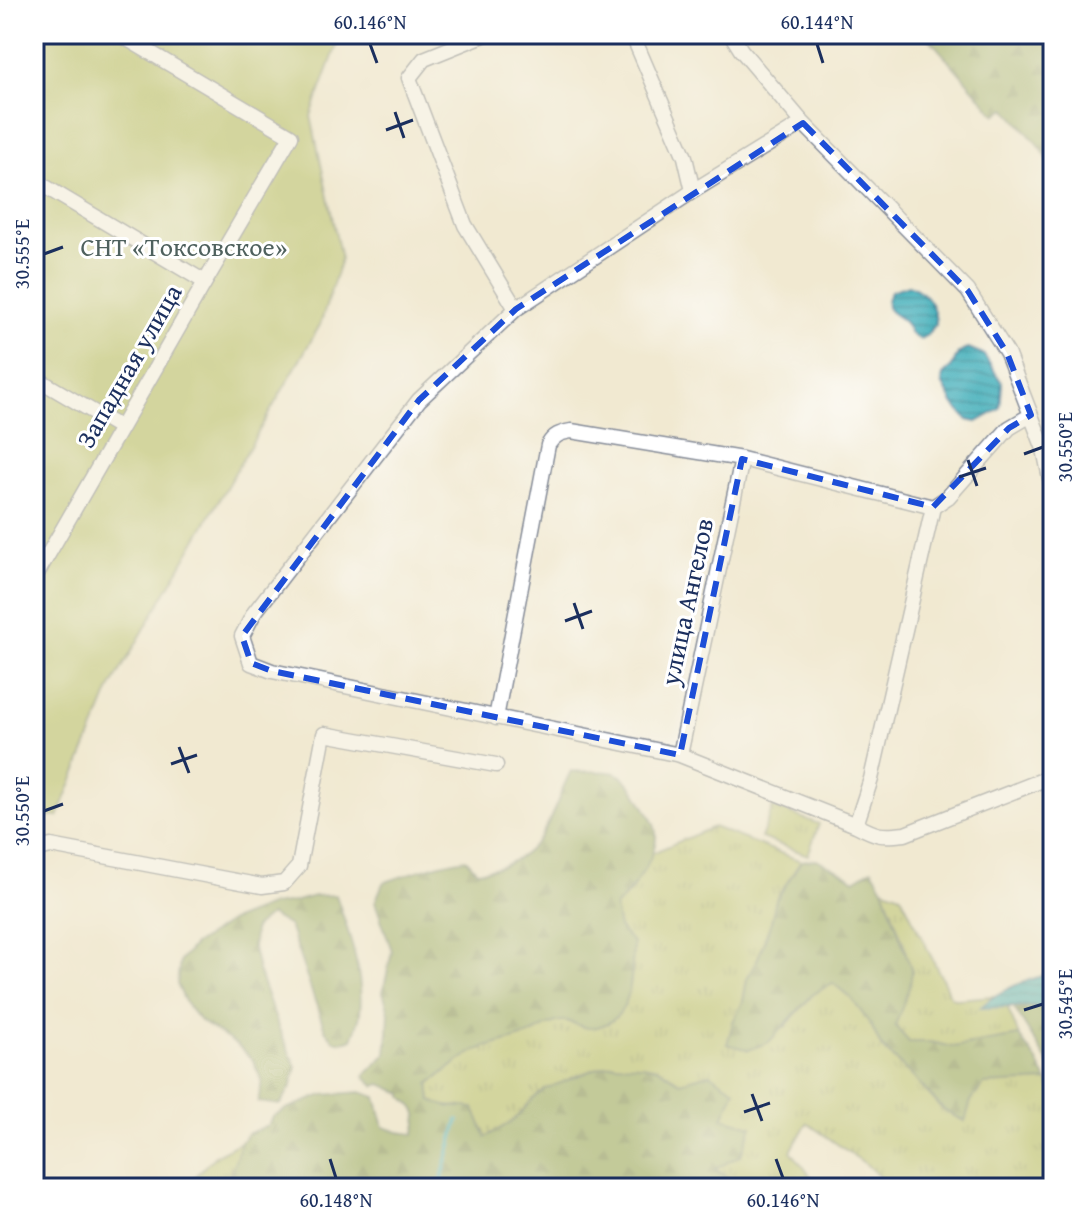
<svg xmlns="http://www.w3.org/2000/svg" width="1087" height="1222" font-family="'Gentium Book Plus',serif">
<defs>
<pattern id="grass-tufts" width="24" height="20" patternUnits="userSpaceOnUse" patternTransform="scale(2)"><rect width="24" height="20" fill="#b0bd5f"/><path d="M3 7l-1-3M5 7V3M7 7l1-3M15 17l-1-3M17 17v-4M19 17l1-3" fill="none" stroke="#8e9a52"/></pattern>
<pattern id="forest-firs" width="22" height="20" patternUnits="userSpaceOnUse" patternTransform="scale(2)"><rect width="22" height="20" fill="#8ca456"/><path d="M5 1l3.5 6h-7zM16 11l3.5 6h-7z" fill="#72864a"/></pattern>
<pattern id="wetland-marsh" width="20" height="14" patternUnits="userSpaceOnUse" patternTransform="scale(2)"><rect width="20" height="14" fill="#b0bd5f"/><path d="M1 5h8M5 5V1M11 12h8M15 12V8" fill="none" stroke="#8e9a52"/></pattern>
<pattern id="water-rules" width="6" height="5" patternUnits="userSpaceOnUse" patternTransform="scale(2)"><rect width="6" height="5" fill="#3babb6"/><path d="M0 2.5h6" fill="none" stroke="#318c97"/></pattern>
</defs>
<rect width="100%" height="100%" fill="#fff"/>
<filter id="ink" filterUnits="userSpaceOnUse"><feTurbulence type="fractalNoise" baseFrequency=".0125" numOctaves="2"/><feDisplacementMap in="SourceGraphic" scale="16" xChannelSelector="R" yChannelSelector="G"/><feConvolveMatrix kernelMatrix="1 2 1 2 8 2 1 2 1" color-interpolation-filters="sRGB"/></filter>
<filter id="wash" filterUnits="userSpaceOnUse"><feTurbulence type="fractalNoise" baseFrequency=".006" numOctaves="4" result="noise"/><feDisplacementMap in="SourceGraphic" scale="32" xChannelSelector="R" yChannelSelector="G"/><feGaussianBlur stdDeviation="1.8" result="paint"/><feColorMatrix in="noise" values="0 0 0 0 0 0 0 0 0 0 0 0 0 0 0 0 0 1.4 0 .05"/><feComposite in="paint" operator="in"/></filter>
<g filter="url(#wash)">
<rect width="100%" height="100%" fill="#f1e9d1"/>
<!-- grass -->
<path fill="url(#grass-tufts)" stroke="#66765e" stroke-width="2" d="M 773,807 L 819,824 L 808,855 L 761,838 Z
M 713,827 L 801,861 L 776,900 L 771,922 L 758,958 L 747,978 L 743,1002 L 733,1022 L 785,1027 L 814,993 L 833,983 L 851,998 L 871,1025 L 881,1047 L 914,1078 L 944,1111 L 964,1121 L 971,1101 L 984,1084 L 1047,1081 L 1053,1091 L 1053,1188 L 891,1188 L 867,1165 L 807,1123 L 791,1151 L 817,1184 L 825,1188 L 744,1188 L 715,1169 L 723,1118 L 710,1074 L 680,1082 L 658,1068 L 612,1064 L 598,1068 L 573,1077 L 524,1111 L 513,1121 L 485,1137 L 459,1106 L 444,1108 L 431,1100 L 429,1084 C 445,1073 461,1056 480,1049 C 497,1043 516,1040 533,1033 C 542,1029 551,1021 561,1021 C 572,1020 581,1029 591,1028 C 634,1023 631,977 633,944 L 618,928 L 615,907 L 631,891 L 652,853 Z
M 883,888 L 901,895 L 951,997 L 958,999 L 993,996 L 981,1008 L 1007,1006 L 1019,1036 L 953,1047 L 931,1042 L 909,1043 L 895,1026 L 902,1006 L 906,950 Z"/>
<!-- forest -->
<path fill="url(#forest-firs)" stroke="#546a5a" stroke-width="2" d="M 919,34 L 1053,34 L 1053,169 L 1041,148 L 1006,108 L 996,115 L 929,38 Z
M 571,771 C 581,772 606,770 615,773 C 626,777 634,789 640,799 C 645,809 655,821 656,832 C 658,857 632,890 615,907 L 619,928 L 633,943 C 631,977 635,1023 591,1028 C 582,1029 572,1020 562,1021 C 552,1021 542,1029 533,1033 C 516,1040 497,1043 480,1049 C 462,1056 445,1073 429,1084 L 431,1100 C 448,1110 455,1105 474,1108 L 486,1137 L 513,1121 L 533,1099 L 545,1089 L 598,1068 L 612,1064 L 643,1065 L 658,1068 L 680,1082 L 710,1074 L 735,1090 L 723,1118 L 752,1126 L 741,1155 L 715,1169 L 744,1188 L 215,1188 L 224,1164 L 247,1134 L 267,1126 L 273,1117 L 287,1109 L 323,1095 L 361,1092 L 376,1097 L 384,1127 L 399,1132 L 414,1134 C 421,1115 418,1110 403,1097 L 403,1094 L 381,1084 L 375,1086 L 364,1076 L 386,1054 L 388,1033 L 389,1012 L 383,992 L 392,951 L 375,902 L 383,883 C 411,873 437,863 466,859 L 477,871 C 517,867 538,849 553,812 C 560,797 563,786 571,771 Z
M 817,859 C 830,867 843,870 854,880 L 872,869 L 883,888 L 912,971 L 910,985 L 895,1026 L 909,1042 L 931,1042 L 953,1047 L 1019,1036 L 1037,1061 L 1047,1081 L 984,1084 L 971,1101 L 965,1121 L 945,1111 L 914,1078 L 881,1046 L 871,1025 L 851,998 L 833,983 L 814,993 L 769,1042 L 749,1050 L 727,1044 L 733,1022 L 743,1002 L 747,979 L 758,958 L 771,922 L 776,900 L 801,861 Z
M 336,895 C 349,933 364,974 360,1014 C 359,1022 355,1031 352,1039 C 340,1045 332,1041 325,1030 L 289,926 L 270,915 L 254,928 L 253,948 L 258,970 L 279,1029 L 296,1067 L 291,1087 L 280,1105 L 258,1102 L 262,1081 L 253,1060 L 237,1045 L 200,1021 L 186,1004 L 177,984 L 180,961 L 194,945 L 231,921 L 272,905 L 293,902 L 314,896 Z
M 1013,1006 L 1053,1006 L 1053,1071 Z"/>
<!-- wetland -->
<path fill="url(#wetland-marsh)" stroke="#66765e" stroke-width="2" d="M 241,1142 L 226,1188 L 183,1188 L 216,1155 Z"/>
<!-- garden -->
<path fill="#b0bd5f" stroke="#66765e" stroke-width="2" d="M 34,34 L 341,34 L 311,116 L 341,259 L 320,325 L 111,687 L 58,817 L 40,816 L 34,824 Z"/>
<!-- water -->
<path fill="url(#water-rules)" stroke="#2b6d8a" stroke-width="2" d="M 908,285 C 926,292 935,304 936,324 L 927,335 L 920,339 C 910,336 911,333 906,324 C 898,312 878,315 891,291 Z
M 968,348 L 983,354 L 1002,383 L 1000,409 L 977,422 L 968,420 L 954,405 L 942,383 L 943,375 L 952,367 L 958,354 Z
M 1053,972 L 1053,1006 L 980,1008 C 1000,988 1027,981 1053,972 Z"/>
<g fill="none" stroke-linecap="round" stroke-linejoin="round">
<!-- stream -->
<path stroke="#3babb6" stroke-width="4" d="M 439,1188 L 458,1120"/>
</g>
</g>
<g filter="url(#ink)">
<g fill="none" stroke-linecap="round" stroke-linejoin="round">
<defs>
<path id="minor" d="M 486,34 L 424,59 L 409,78 L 465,225 L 516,309
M 632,34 L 685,157 L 693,191
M 731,34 L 741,50 L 803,123 L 968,291 L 1007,353 L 1044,449 L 1053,493
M 803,123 L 693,191 L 516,309 L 419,400 L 254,613 L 242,636 L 251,663 L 272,671 L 680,755 L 856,825
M 34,180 L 205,282
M 34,377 L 121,428
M 933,507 L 948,497 L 1009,428 L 1031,415
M 34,579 L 205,282 L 291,136 L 119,34
M 496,718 L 548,445 C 554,435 560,433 571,431 L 742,459 L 933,507 L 871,779 L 856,825 C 877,836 881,837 905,834 L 1053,776
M 680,755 L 742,459
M 34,850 L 51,846 L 262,886 L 284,883 L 299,866 L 324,734 L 496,765"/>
</defs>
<!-- minor casing -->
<use href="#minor" stroke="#868c98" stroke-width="17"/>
<!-- minor -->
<use href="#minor" stroke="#fff" stroke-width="14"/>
</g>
</g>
<!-- marked area -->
<path d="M0 0H1087V1222H0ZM 803,123 L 968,291 L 1007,353 L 1031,415 L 1009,428 L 933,507 L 742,459 L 680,755 L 272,671 L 251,663 L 242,636 L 419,400 L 516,309 Z" fill="#f1e9d1" fill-opacity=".55" fill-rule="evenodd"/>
<path fill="none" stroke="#1d4ed8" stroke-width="6" stroke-dasharray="16 10" stroke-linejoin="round" d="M 803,123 L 968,291 L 1007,353 L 1031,415 L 1009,428 L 933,507 L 742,459 L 680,755 L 272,671 L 251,663 L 242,636 L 419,400 L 516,309 Z"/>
<!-- ticks -->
<path fill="none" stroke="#1b2f5e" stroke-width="3" d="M 370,44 L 377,63M 817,44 L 823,63M 395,112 L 404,138M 386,130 L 413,120M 44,254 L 63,247M 1024,454 L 1043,447M 968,460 L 977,486M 959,477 L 986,468M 574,603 L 583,629M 565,621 L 592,611M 179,747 L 189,773M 171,764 L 197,755M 44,811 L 63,804M 1024,1010 L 1043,1004M 752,1094 L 762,1121M 744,1112 L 770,1103M 330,1159 L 336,1178M 776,1159 L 783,1178"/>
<g text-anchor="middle" stroke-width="6" stroke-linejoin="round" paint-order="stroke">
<!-- park labels -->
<g font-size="26" fill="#4f615e" stroke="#fff">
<text x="184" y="256">СНТ «Токсовское»</text>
</g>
<!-- street labels -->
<g font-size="26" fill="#1b2f5e" stroke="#fff">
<text transform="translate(129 366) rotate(-60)" y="9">Западная улица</text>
<text transform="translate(687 602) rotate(-78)" y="9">улица Ангелов</text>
</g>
</g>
<!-- margin -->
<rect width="1087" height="1222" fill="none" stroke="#fff" stroke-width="88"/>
<rect x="44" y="44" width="999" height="1134" fill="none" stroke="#1b2f5e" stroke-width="3"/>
<g font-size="20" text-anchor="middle" fill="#1b2f5e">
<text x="370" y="29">60.146°N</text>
<text x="817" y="29">60.144°N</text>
<text transform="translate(22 254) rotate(-90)" y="7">30.555°E</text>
<text transform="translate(1065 447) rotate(-90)" y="7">30.550°E</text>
<text transform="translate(22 811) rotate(-90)" y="7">30.550°E</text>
<text transform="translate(1065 1004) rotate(-90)" y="7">30.545°E</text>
<text x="336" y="1207">60.148°N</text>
<text x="783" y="1207">60.146°N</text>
</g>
</svg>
